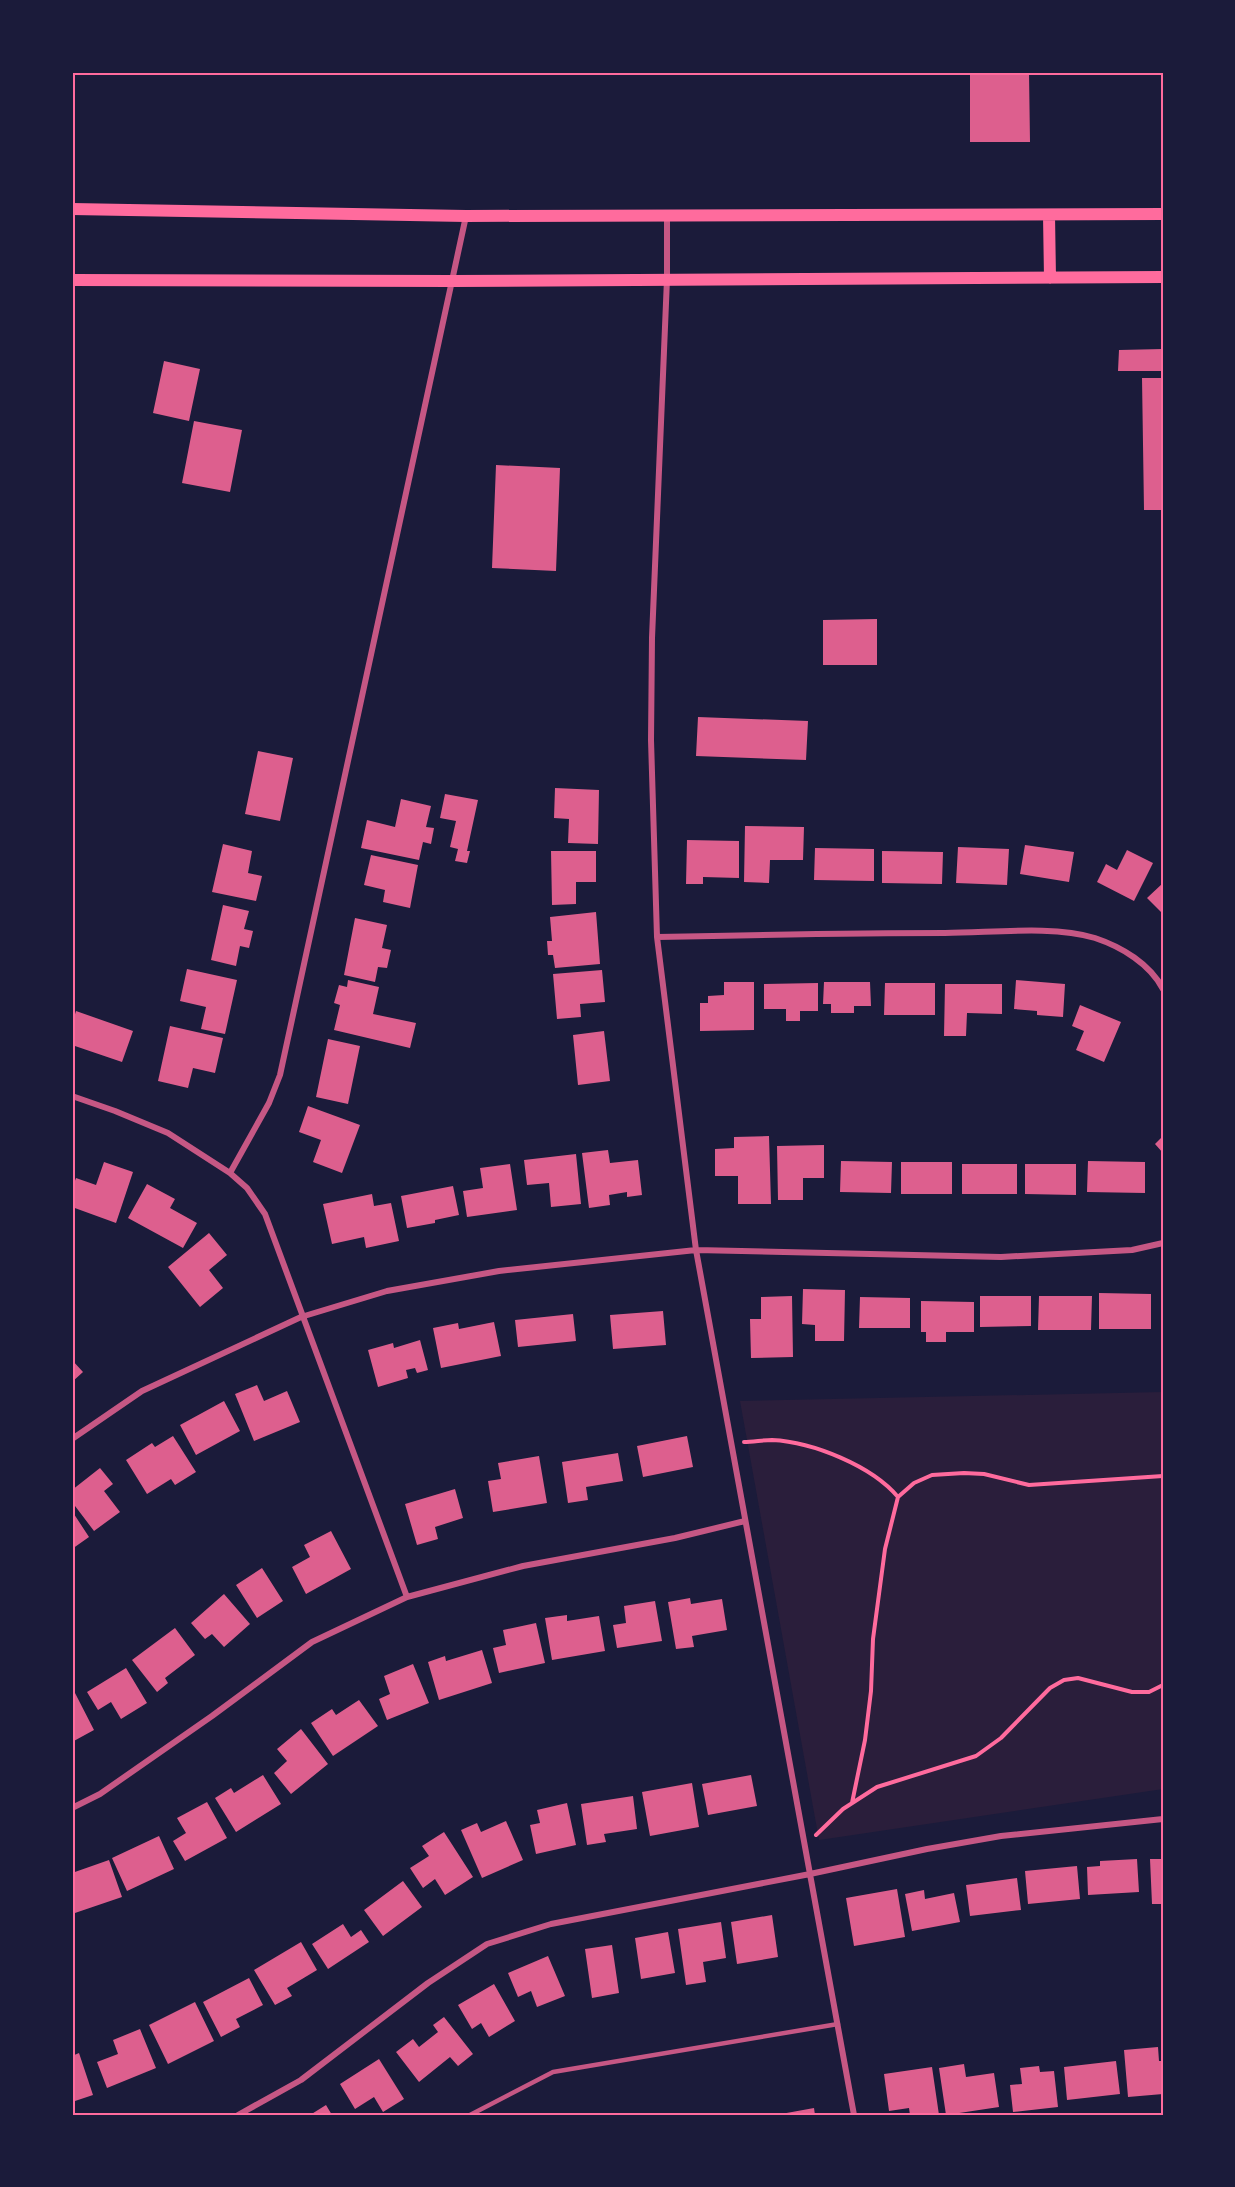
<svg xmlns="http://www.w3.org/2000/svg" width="1235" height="2187" font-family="Mulish,sans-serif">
<rect width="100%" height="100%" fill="#1b1b3a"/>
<!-- green -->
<path fill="#2a1e3b" d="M 1163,1392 L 1163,1789 L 819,1840 L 740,1401 Z"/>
<!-- building -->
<path fill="#dd5f8e" d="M 970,72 L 1029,72 L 1030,142 L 970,142 Z
M 1163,349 L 1163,371 L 1118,371 L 1119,350 Z
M 164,361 L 200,369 L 189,421 L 153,413 Z
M 1142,378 L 1163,378 L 1163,510 L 1144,510 Z
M 194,421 L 242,430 L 230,492 L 182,483 Z
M 496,465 L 560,468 L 556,571 L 492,568 Z
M 877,619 L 877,665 L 823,665 L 823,620 Z
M 698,717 L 808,721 L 806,760 L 696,756 Z
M 258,751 L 293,758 L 280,821 L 245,814 Z
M 555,788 L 599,790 L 598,844 L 568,843 L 569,819 L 554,818 Z
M 445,794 L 478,800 L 467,851 L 470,851 L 467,863 L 455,861 L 458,849 L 450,847 L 456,821 L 440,818 Z
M 401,799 L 431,806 L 426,827 L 434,828 L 431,844 L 423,842 L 419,860 L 361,848 L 367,820 L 395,827 Z
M 745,826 L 804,827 L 803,860 L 770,860 L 769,883 L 744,882 Z
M 687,840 L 739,841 L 739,878 L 703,877 L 703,884 L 686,884 Z
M 223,844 L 252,851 L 248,873 L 262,876 L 256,901 L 212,892 Z
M 1025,845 L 1074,852 L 1069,882 L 1020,874 Z
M 958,847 L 1009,849 L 1007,885 L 956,883 Z
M 815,848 L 874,849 L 874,881 L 814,880 Z
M 1127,850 L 1153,863 L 1134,901 L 1097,882 L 1106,864 L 1117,870 Z
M 551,851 L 596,851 L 596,882 L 576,882 L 576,904 L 552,905 Z
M 882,851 L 943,852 L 942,884 L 882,883 Z
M 371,855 L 418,865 L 410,908 L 383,902 L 385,890 L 364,885 Z
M 1163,883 L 1163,914 L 1147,898 Z
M 223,905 L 249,911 L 244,929 L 253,931 L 249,948 L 240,946 L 236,966 L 211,960 Z
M 596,912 L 600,964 L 555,968 L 553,955 L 548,955 L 547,941 L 552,941 L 550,917 Z
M 355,918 L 387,925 L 382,948 L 391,950 L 387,968 L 378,967 L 375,982 L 344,975 Z
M 187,969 L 237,980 L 225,1034 L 201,1029 L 206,1007 L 180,1001 Z
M 602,970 L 605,1002 L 580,1004 L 581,1017 L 557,1019 L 553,974 Z
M 348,980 L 379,987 L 373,1014 L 416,1023 L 410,1048 L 334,1030 L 340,1005 L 334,1003 L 339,985 L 347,987 Z
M 1016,980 L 1065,984 L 1063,1017 L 1037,1015 L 1037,1011 L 1014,1009 Z
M 724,982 L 754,982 L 754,1030 L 700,1031 L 700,1003 L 708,1003 L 708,996 L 724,995 Z
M 824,982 L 870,982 L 871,1006 L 854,1006 L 854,1013 L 831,1013 L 831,1004 L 823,1004 Z
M 818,983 L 818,1011 L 800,1011 L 800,1021 L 786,1021 L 786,1009 L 764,1009 L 764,984 Z
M 885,983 L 935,983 L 935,1015 L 884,1015 Z
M 945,984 L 1002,984 L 1002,1014 L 967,1013 L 966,1036 L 944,1036 Z
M 1080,1005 L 1121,1022 L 1104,1062 L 1076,1050 L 1084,1031 L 1072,1026 Z
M 76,1011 L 133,1031 L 122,1062 L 72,1045 L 72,1024 Z
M 170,1026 L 223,1038 L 215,1073 L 193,1068 L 188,1088 L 158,1081 Z
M 604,1031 L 610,1081 L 578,1085 L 573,1035 Z
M 328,1039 L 360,1046 L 348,1104 L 316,1097 Z
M 308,1106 L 360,1125 L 342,1173 L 313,1162 L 321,1140 L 299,1132 Z
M 769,1136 L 771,1204 L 738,1204 L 738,1176 L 715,1176 L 715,1149 L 734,1148 L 734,1137 Z
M 1163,1136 L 1163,1153 L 1155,1144 Z
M 824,1145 L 824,1178 L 803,1178 L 803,1200 L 778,1200 L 777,1146 Z
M 608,1150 L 610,1163 L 638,1160 L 642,1195 L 627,1197 L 627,1192 L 609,1195 L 610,1205 L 589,1208 L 582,1153 Z
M 576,1154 L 581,1204 L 551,1207 L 549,1183 L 527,1185 L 524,1160 Z
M 841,1161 L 892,1162 L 891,1193 L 840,1192 Z
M 1088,1161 L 1145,1162 L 1145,1193 L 1087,1192 Z
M 104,1162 L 133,1172 L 116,1223 L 72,1207 L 72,1189 L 76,1178 L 96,1185 Z
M 901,1162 L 952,1162 L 952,1194 L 901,1194 Z
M 510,1164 L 517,1210 L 467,1217 L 463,1191 L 483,1188 L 480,1168 Z
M 962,1164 L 1017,1164 L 1017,1194 L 962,1194 Z
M 1025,1164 L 1076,1164 L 1076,1195 L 1025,1194 Z
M 147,1184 L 175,1199 L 170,1208 L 197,1223 L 183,1248 L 128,1218 Z
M 453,1186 L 459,1215 L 435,1220 L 435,1223 L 407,1228 L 401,1196 Z
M 372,1194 L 374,1206 L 391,1203 L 399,1241 L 366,1248 L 364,1237 L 332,1244 L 323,1204 Z
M 209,1233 L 227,1255 L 209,1270 L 223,1288 L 200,1307 L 168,1267 Z
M 803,1289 L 845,1290 L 844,1341 L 815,1341 L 815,1325 L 802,1324 Z
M 1099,1293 L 1151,1294 L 1151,1329 L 1099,1329 Z
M 792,1296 L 793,1357 L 751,1358 L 750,1319 L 761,1319 L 761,1297 Z
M 980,1296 L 1031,1296 L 1031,1326 L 980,1327 Z
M 1039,1296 L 1092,1296 L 1091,1330 L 1038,1330 Z
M 860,1297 L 910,1298 L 910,1328 L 859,1328 Z
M 921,1301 L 974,1302 L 974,1332 L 946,1332 L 946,1342 L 926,1342 L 926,1332 L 921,1332 Z
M 663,1311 L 666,1345 L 613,1349 L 610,1315 Z
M 573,1314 L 576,1341 L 518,1347 L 515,1320 Z
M 494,1322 L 501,1356 L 441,1368 L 433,1328 L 458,1323 L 459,1329 Z
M 420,1340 L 428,1370 L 417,1373 L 415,1368 L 406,1370 L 408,1378 L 378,1387 L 368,1350 L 393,1343 L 394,1348 Z
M 72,1360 L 83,1372 L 72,1382 Z
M 257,1385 L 264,1401 L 287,1391 L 300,1422 L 254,1441 L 235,1394 Z
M 224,1401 L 240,1431 L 196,1455 L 180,1425 Z
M 173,1436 L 196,1472 L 175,1485 L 171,1479 L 147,1494 L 126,1460 L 152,1443 L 155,1447 Z
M 687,1436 L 693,1467 L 643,1477 L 637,1446 Z
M 618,1453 L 623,1481 L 586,1487 L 588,1500 L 568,1503 L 562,1462 Z
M 539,1456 L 547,1503 L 493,1512 L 488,1481 L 501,1479 L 498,1463 Z
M 100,1468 L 113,1484 L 104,1491 L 120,1512 L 94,1531 L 72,1502 L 72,1490 Z
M 455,1489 L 463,1518 L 435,1527 L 438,1539 L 417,1545 L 405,1504 Z
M 72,1511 L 89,1537 L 72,1549 Z
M 331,1531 L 351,1569 L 306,1594 L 292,1567 L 310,1557 L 304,1545 Z
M 262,1568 L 283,1601 L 257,1618 L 236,1585 Z
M 224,1594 L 250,1624 L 224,1647 L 212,1634 L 205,1639 L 191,1623 Z
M 690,1598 L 691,1604 L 722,1599 L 727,1630 L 692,1636 L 694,1647 L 676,1649 L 668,1602 Z
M 655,1601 L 662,1641 L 617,1648 L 613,1625 L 626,1623 L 624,1606 Z
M 567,1615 L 567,1621 L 599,1616 L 605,1651 L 552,1660 L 545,1618 Z
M 536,1623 L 545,1663 L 499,1673 L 493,1648 L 506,1645 L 503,1630 Z
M 175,1628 L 195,1655 L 165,1678 L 168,1683 L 157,1692 L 132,1660 Z
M 482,1650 L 492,1683 L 439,1700 L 428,1662 L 445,1656 L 446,1661 Z
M 413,1664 L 429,1703 L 387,1720 L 379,1699 L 390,1694 L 384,1676 Z
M 126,1668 L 147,1703 L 121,1719 L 111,1702 L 98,1710 L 87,1692 Z
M 75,1693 L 94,1730 L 72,1742 L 72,1694 Z
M 359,1700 L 378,1726 L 333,1756 L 311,1723 L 332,1709 L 336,1715 Z
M 301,1729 L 328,1764 L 291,1794 L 274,1773 L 287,1761 L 277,1749 Z
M 263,1775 L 281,1804 L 236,1832 L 215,1798 L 231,1788 L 234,1793 Z
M 751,1775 L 757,1806 L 708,1815 L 702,1784 Z
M 692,1783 L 699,1827 L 650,1836 L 642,1792 Z
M 633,1796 L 637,1829 L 604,1834 L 606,1842 L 587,1845 L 581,1804 Z
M 207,1802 L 227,1838 L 185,1861 L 173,1841 L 186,1833 L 177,1818 Z
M 567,1803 L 576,1845 L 536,1854 L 530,1825 L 540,1823 L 537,1810 Z
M 506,1821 L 523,1860 L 482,1878 L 461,1830 L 477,1823 L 481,1832 Z
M 444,1832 L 473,1877 L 445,1895 L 435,1879 L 423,1888 L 410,1868 L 429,1856 L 422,1846 Z
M 159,1836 L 174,1869 L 127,1891 L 112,1858 Z
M 1137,1859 L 1139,1892 L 1088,1895 L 1087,1867 L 1100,1866 L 1100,1861 Z
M 1150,1859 L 1163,1859 L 1163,1904 L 1152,1904 Z
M 109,1860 L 122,1897 L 72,1914 L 72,1873 Z
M 1077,1866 L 1080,1899 L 1028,1904 L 1025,1871 Z
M 1017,1878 L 1021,1910 L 970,1916 L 966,1885 Z
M 403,1881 L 422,1907 L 383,1936 L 364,1910 Z
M 897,1889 L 905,1937 L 854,1946 L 846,1898 Z
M 924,1890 L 925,1899 L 954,1893 L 960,1922 L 912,1931 L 905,1894 Z
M 772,1915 L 778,1957 L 737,1964 L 731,1922 Z
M 721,1922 L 726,1958 L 703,1962 L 706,1982 L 686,1985 L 678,1929 Z
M 343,1924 L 351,1937 L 361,1930 L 369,1942 L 328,1969 L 312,1944 Z
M 668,1932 L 675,1973 L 641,1979 L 635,1938 Z
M 301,1942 L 317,1970 L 287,1988 L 292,1996 L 275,2005 L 254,1970 Z
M 612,1945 L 619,1993 L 592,1998 L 585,1949 Z
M 548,1956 L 565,1996 L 537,2007 L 531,1991 L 518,1997 L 508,1973 Z
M 249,1978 L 263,2005 L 236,2019 L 240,2027 L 221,2037 L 203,2002 Z
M 494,1984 L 515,2021 L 489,2037 L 481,2023 L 472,2029 L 458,2005 Z
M 195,2002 L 214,2041 L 168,2064 L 149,2025 Z
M 444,2017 L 473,2054 L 458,2066 L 450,2057 L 419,2082 L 396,2052 L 413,2039 L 419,2047 L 438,2032 L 433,2025 Z
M 140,2029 L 156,2068 L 107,2088 L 97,2062 L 118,2054 L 113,2040 Z
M 1158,2047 L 1159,2061 L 1163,2061 L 1163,2094 L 1128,2097 L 1124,2050 Z
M 79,2053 L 93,2095 L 72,2102 L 72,2056 Z
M 379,2059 L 404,2099 L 383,2112 L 374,2097 L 355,2109 L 340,2084 Z
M 1116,2061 L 1120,2094 L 1067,2100 L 1064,2067 Z
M 964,2064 L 966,2077 L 994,2073 L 999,2107 L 946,2115 L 939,2068 Z
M 1039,2066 L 1040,2072 L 1054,2071 L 1058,2107 L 1013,2112 L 1010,2085 L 1022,2084 L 1020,2068 Z
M 932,2067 L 939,2115 L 910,2115 L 909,2108 L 889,2111 L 884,2074 Z
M 326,2105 L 332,2115 L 310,2115 Z
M 814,2108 L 815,2115 L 782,2115 L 781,2114 Z"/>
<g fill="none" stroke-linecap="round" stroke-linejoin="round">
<!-- path -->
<path stroke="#ff6b9d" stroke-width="4" d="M 744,1442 C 753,1442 763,1440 772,1440 C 813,1442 872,1466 898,1497
M 852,1803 L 865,1740 L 871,1691 L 873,1639 L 885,1549 L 898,1497 L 914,1483 L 932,1475 L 964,1473 L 984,1474 L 1029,1485 L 1163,1476
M 816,1835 L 843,1809 L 877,1787 L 976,1756 L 1001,1738 L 1050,1688 L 1064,1680 L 1078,1678 L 1132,1692 L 1149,1692 L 1163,1685"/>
<!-- service -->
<path stroke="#c65784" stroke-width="4.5" d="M 470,2115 L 553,2072 L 838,2024"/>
<!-- minor -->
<path stroke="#c65784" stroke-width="6" d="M 667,216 L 667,279 L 652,638 L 651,740 L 657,937 L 696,1250 L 854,2115
M 657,937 C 753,935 849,933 945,933 C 991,933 1052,925 1095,938 C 1122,947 1150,964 1163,989
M 72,1096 L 115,1111 L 168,1133 L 230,1173 L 247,1188 L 265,1214 L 407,1597
M 230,1173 L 269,1103 L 280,1075 L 466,216
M 72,1439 L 142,1391 L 301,1317 L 387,1291 L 499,1271 L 696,1250 L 1001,1257 L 1132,1250 L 1163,1243
M 72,1808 L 100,1794 L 212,1716 L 312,1642 L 407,1597 L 523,1566 L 675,1538 L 745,1521
M 238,2115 L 301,2080 L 428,1983 L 487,1944 L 551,1924 L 810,1874 L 927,1849 L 1001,1836 L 1163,1819"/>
<!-- secondary -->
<path stroke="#ff6b9d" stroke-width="12" d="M 72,209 L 466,216 L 1163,214
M 1049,215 L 1050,278
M 72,280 L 452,281 L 1163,277"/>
</g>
<!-- border -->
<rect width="1235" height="2187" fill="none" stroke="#1b1b3a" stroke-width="147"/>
<rect x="74" y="74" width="1088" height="2040" fill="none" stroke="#ff6b9d" stroke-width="2"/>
</svg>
